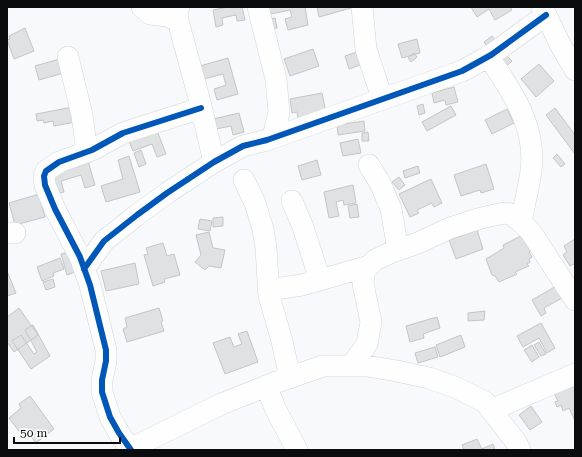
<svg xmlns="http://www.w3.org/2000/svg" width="582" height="457" font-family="'Roboto Serif',serif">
<rect width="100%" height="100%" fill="#f7f9fc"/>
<!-- building -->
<path fill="#e0e1e3" stroke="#c4c5c8" d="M 228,7 L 242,7 L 245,20 L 237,21 L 236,15 L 222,18 L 223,25 L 216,27 L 213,10 Z
M 264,7 L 305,7 L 308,25 L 288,30 L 285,19 L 292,17 L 290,10 L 266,15 Z
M 317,7 L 351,7 L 351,8 L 319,17 Z
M 471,7 L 510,7 L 512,10 L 495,20 L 489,9 L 477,17 Z
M 275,18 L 277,28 L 267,31 L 265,20 Z
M 25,28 L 34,51 L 14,59 L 7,40 L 10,39 L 9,36 Z
M 492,36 L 496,42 L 489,48 L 484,42 Z
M 417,39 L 420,53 L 402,58 L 398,44 Z
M 313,49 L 319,66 L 290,76 L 284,59 Z
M 360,51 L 365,63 L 349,69 L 345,56 Z
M 414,53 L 417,57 L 411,62 L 408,58 Z
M 507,56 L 512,61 L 504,68 L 500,63 Z
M 63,58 L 67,72 L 39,80 L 35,66 Z
M 228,58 L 238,94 L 217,100 L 214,89 L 226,85 L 223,74 L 204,79 L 200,66 Z
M 539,64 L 554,81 L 536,97 L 521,79 Z
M 454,87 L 458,102 L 446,105 L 445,100 L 434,103 L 432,93 Z
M 322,93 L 326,113 L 298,118 L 297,112 L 292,113 L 290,99 Z
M 423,104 L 425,113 L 419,115 L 417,106 Z
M 451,106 L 456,115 L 427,131 L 422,122 Z
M 73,107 L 76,122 L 54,126 L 53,121 L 44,123 L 43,120 L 37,121 L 36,114 Z
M 555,108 L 575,135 L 575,154 L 546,115 Z
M 507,109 L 514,123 L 492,134 L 485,120 Z
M 239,113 L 244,132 L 233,135 L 231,126 L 211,130 L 209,120 Z
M 364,121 L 365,131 L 338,135 L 337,125 Z
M 156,128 L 166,154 L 157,157 L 152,144 L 133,151 L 128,139 Z
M 368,132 L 369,141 L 362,141 L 362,133 Z
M 358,139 L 361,153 L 343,156 L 340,143 Z
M 141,150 L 146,164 L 139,167 L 134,153 Z
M 557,154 L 565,164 L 561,167 L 553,158 Z
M 129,156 L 140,192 L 106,202 L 101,186 L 123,179 L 118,160 Z
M 317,160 L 321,175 L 302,180 L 298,166 Z
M 88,161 L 95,185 L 85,188 L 81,175 L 61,181 L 64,192 L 56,194 L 49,173 Z
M 486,164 L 494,189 L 481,193 L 480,190 L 461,196 L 454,175 Z
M 418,166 L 420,173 L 405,178 L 403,171 Z
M 399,177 L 405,185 L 399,190 L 392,182 Z
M 431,179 L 442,203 L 434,207 L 432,203 L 417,210 L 419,213 L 410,217 L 399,194 Z
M 353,185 L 356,203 L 344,205 L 343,200 L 336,202 L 339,216 L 329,218 L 324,192 Z
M 39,194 L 45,217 L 15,225 L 9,203 Z
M 357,204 L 359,217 L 350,218 L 348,206 Z
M 223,217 L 223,226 L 213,227 L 213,218 Z
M 200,219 L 212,221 L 210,231 L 198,229 Z
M 477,230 L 483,249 L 456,259 L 449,240 Z
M 209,232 L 213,248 L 225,250 L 221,268 L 209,266 L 205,270 L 195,262 L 201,255 L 196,235 Z
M 525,234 L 533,249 L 529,252 L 532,257 L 529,259 L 530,262 L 527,264 L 529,266 L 515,272 L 517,274 L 499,282 L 495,276 L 492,275 L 486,259 L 504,248 L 503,245 Z
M 575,239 L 575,266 L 574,264 L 570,266 L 563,255 L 567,252 L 564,246 Z
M 163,243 L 167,256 L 174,254 L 180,275 L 164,279 L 165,282 L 153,286 L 144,255 L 148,254 L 146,248 Z
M 69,252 L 75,272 L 67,275 L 61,254 Z
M 60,258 L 64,269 L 53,273 L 54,276 L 42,281 L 37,267 Z
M 135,263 L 139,284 L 106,291 L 101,271 Z
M 7,271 L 16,293 L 7,296 Z
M 53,279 L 55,287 L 46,290 L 43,282 Z
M 558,285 L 564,297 L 544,308 L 546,313 L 541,316 L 532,300 Z
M 19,308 L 38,335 L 14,352 L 7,342 L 7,317 Z
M 159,308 L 163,321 L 161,322 L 164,331 L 127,342 L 123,329 L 127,327 L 125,318 Z
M 485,311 L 484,320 L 468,321 L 468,313 Z
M 437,317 L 440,328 L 423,334 L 424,338 L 410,342 L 406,326 Z
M 541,323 L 555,348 L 547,353 L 539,338 L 523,347 L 517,336 Z
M 33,325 L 50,356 L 31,369 L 12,341 L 21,335 L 34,354 L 37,352 L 25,330 Z
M 247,331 L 258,362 L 225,374 L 213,343 L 230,337 L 234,347 L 242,344 L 238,334 Z
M 461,335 L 465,347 L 440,357 L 436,345 Z
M 539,342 L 546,354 L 541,356 L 534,345 Z
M 532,345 L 539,357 L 532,362 L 524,350 Z
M 435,347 L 438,357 L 418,363 L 415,353 Z
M 574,383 L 575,386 L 575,421 L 569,408 L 563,411 L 561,405 L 557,407 L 555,402 L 558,401 L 554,393 Z
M 30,396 L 54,429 L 36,443 L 30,435 L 25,439 L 9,418 L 21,408 L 19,404 Z
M 531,406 L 542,422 L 530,430 L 519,415 Z
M 477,439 L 482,449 L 493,444 L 495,450 L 464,450 L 462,445 Z"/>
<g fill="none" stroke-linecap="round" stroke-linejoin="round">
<defs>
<path id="minor" d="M 142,7 L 150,14 L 167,16 L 178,21
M 179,7 L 177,10 L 178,21 L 199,98 L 214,162
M 258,7 L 276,79 L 279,112 L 273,137
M 362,7 L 366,49 L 382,98
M 542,7 L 561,46 L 575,70
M 488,56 C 512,91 537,127 531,171 C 529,188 524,205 521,222
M 68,57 L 82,115 L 87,152
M 369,165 L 380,183 L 391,209 L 398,250
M 244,180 L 255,203 L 263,229 L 266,248 L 269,296 L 282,341 L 290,378
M 292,201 L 303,227 L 320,280
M 7,233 L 15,233
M 84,269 L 104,241 L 137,215 L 167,193 L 214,162 L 243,146 L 267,140 L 462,71 L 491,55 L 546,15
M 268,290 L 302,285 L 369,266
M 351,366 L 367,344 L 371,322 L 363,284 L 364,272 L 369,266 L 375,260 L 392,252 L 418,243 L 450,228 L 481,218 L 504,213 L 511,214 L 521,222 L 531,232 L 575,300
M 266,386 L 276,410 L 297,450
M 491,410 L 575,374
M 131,450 L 119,433 L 110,417 L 102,392 L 102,380 L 106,361 L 106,350 L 90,285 L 80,257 L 55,209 L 45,185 L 44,176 L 46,171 L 59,162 L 92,150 L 123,133 L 201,108
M 132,450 L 140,444 L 219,405 L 274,383 L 323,366 L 367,366 L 397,371 L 429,378 L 457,388 L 485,402 L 516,442 L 520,450"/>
</defs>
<!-- minor casing -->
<use href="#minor" stroke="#d2d4d6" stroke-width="22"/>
<!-- minor -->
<use href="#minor" stroke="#fefeff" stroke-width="21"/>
<defs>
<path id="cycleway" d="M 84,269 L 104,241 L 137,215 L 167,193 L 214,162 L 243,146 L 267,140 L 462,71 L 491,55 L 546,15
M 131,450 L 119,433 L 110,417 L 102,392 L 102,380 L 106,361 L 106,350 L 90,285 L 80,257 L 55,209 L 45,185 L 44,176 L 46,171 L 59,162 L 92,150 L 123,133 L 201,108"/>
</defs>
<!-- cycleway casing -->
<use href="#cycleway" stroke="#fff" stroke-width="8"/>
<!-- cycleway -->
<use href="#cycleway" stroke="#0057b8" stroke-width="6"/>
</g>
<!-- border -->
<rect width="582" height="457" fill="none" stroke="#0a0c0e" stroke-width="16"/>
<!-- scale -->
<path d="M14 437v6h106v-6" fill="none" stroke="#0a0c0e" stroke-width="2"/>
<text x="20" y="437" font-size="12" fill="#0a0c0e" stroke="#ffffff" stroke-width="3" paint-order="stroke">50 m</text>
</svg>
